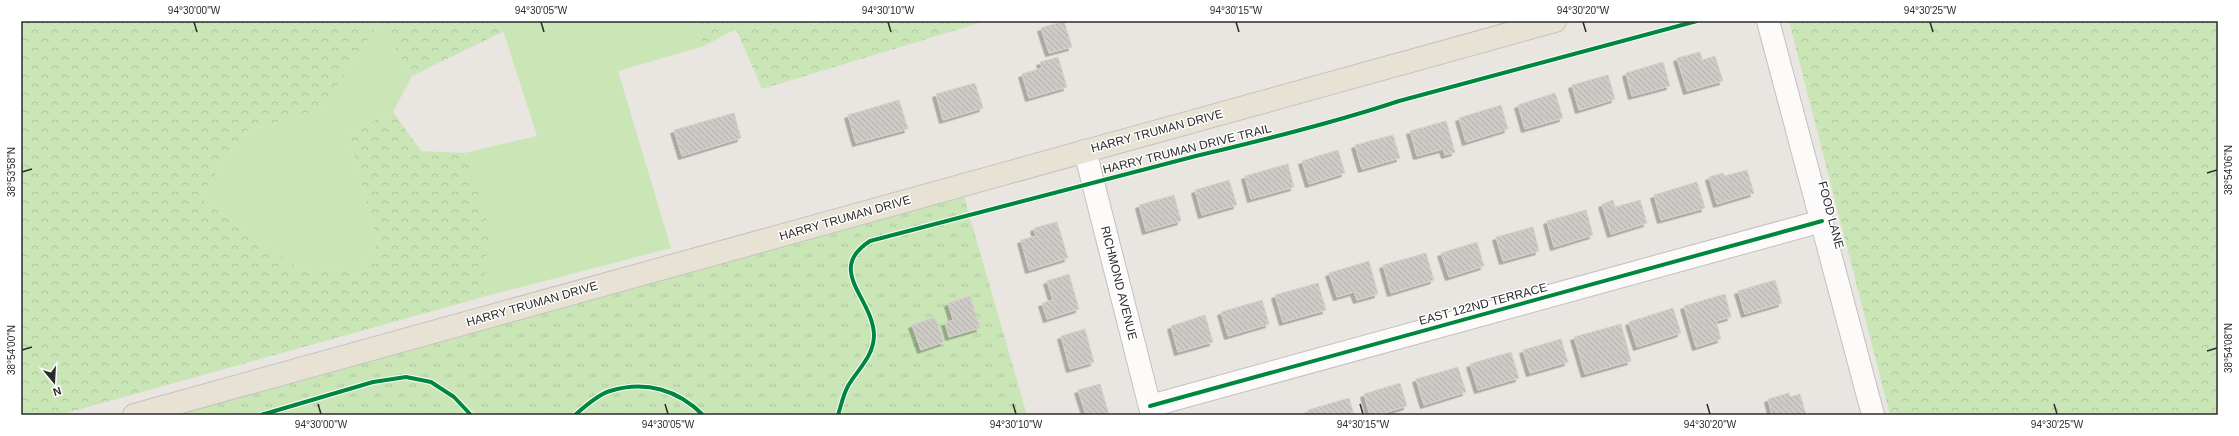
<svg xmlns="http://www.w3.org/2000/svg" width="2239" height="436" font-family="Arial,sans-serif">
<defs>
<pattern id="forest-crowns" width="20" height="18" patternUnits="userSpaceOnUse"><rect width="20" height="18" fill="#cae6b7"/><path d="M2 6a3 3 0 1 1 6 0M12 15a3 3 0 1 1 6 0" fill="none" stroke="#aec59e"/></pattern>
<pattern id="park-tufts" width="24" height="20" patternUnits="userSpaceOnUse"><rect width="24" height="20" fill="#cae6b7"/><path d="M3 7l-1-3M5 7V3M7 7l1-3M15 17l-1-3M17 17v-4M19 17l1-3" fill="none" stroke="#aec59e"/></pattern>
<pattern id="building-back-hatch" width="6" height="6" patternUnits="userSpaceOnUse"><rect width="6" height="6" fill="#cecbc7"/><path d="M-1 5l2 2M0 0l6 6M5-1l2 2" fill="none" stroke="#b1aeab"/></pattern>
<filter id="shadow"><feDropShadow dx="-3.5" dy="3.5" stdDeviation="0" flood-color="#0004"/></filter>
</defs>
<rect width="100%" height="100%" fill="#e9e5e0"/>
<!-- grass -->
<path fill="#cae6b7" d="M 380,21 L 412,76 L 393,112 L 347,133 L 378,242 L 359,273 L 300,269 L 199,197 L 248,130 L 321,110 Z
M 500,21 L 694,21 L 704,46 L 618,71 L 671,248 L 483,297 L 488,226 L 464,153 L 537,136 Z
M 734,21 L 852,21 L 736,29 Z"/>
<!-- forest -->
<path fill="url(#forest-crowns)" d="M 21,21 L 380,21 L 321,110 L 248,130 L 199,197 L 300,269 L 359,273 L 378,242 L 347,133 L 393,112 L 421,151 L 464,153 L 489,226 L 483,297 L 59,415 L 21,415 Z
M 380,21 L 500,21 L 504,31 L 412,76 Z
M 694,21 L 734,21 L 736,29 L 852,21 L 986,21 L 762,89 L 736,29 L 704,46 Z
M 1789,21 L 2218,21 L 2218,415 L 1890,415 Z"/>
<!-- park -->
<path fill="url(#park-tufts)" d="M 961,186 L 1027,415 L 134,415 Z"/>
<!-- building -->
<path fill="url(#building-back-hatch)" stroke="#d4d1cc" filter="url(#shadow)" d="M 1064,21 L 1072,47 L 1049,53 L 1041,28 Z
M 1700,52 L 1702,60 L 1715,56 L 1723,81 L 1687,91 L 1677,58 Z
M 1058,57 L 1067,87 L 1029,98 L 1022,74 L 1042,68 L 1040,62 Z
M 1663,62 L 1670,86 L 1632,96 L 1626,73 Z
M 1608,75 L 1615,99 L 1579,110 L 1572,85 Z
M 975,83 L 983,108 L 943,120 L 936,94 Z
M 1555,93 L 1563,118 L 1525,129 L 1518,105 Z
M 899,100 L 908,129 L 856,143 L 848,115 Z
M 1501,105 L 1508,129 L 1466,142 L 1459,118 Z
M 734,113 L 741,138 L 682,156 L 674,130 Z
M 1446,121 L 1455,152 L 1445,155 L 1443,149 L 1417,156 L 1410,131 Z
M 1393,135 L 1400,158 L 1362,169 L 1355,145 Z
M 1338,150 L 1345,173 L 1309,184 L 1302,161 Z
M 1288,164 L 1294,187 L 1251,199 L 1245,176 Z
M 1747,170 L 1754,193 L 1717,204 L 1709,177 L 1723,173 L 1724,176 Z
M 1229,180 L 1237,205 L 1202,215 L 1195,190 Z
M 1697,182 L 1705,208 L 1661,220 L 1654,195 Z
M 1174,195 L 1181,221 L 1146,231 L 1139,205 Z
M 1613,200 L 1615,207 L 1640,200 L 1647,223 L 1611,234 L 1602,204 Z
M 1586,210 L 1593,235 L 1554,247 L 1547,221 Z
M 1057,222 L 1068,258 L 1029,270 L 1021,240 L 1036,236 L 1034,228 Z
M 1533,227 L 1539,251 L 1503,261 L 1496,237 Z
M 1477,242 L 1484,266 L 1449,277 L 1441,253 Z
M 1426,253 L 1434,280 L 1391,293 L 1383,265 Z
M 1369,261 L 1378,294 L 1357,300 L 1354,292 L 1337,297 L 1329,273 Z
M 1069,274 L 1079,309 L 1047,319 L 1042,303 L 1053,300 L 1047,281 Z
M 1775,280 L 1782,303 L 1745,314 L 1738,291 Z
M 1318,283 L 1326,310 L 1283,322 L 1275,295 Z
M 1725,294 L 1731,317 L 1716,321 L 1721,339 L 1696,347 L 1684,306 Z
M 970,296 L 980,328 L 949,337 L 945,323 L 953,320 L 948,303 Z
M 1262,300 L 1269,324 L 1228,336 L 1221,312 Z
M 1673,308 L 1681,333 L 1637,347 L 1629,322 Z
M 1205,315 L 1213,342 L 1178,352 L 1171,326 Z
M 935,317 L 944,342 L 921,350 L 912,325 Z
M 1621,324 L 1631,361 L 1585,374 L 1574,337 Z
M 1085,329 L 1094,362 L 1070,369 L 1061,336 Z
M 1561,339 L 1568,362 L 1530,373 L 1523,350 Z
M 1511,352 L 1519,378 L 1478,390 L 1470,364 Z
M 1458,367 L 1466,392 L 1424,405 L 1416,379 Z
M 1400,383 L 1407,406 L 1378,415 L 1370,415 L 1364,394 Z
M 1100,384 L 1109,415 L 1086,415 L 1078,390 Z
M 1789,393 L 1790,397 L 1800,394 L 1806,415 L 1772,415 L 1768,399 Z
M 1349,398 L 1354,415 L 1309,415 L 1308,410 Z"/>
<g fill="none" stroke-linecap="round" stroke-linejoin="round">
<defs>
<path id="minor" d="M 1768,21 L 1873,415
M 1085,151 L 1152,415
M 1150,406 L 1822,221"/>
<path id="major" d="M 134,415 L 1555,21"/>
</defs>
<!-- minor casing -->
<use href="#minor" stroke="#c2c1c2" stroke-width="24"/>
<!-- major casing -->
<use href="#major" stroke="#c5c3c1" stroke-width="24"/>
<!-- minor -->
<use href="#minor" stroke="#fcfbfa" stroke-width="22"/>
<!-- major -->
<use href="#major" stroke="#e7e2d3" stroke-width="22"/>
<defs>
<path id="cycleway" d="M 1150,406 L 1822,221
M 261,415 L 373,382 L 406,377 L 431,382 L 454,397 L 471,415
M 575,415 C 584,407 599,394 610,391 C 646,380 678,390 703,415
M 838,415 C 841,406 843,395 848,386 C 858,369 874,356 874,335 C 873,298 825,270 870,241 L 1196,156 C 1264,140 1333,123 1399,101 L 1697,21"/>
</defs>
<!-- cycleway casing -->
<use href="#cycleway" stroke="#fff" stroke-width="6"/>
<!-- cycleway -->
<use href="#cycleway" stroke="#00873e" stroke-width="4"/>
</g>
<!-- ticks -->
<path fill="none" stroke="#2b2b2b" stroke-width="1.5" d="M 194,22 L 197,32M 541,22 L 544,32M 888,22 L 891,32M 1236,22 L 1239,32M 1583,22 L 1586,32M 1930,22 L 1933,32M 22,172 L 32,169M 2207,173 L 2217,170M 22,350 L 32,347M 2207,351 L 2217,348M 318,404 L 321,414M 665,404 L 668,414M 1013,404 L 1016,414M 1360,404 L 1363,414M 1707,404 L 1710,414M 2054,404 L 2057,414"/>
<g text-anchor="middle" stroke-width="3" stroke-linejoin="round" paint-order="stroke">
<!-- street labels -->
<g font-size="12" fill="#2b2b2b" stroke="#fff">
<text transform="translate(1157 131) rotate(-15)" y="4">HARRY TRUMAN DRIVE</text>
<text transform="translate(1187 149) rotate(-14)" y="4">HARRY TRUMAN DRIVE TRAIL</text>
<text transform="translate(1831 215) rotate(75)" y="4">FOOD LANE</text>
<text transform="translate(845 218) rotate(-16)" y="4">HARRY TRUMAN DRIVE</text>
<text transform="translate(1119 283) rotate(76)" y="4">RICHMOND AVENUE</text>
<text transform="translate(532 304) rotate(-16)" y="4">HARRY TRUMAN DRIVE</text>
<text transform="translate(1483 304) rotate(-15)" y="4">EAST 122ND TERRACE</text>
</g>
</g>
<!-- border -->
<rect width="2239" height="436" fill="none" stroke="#ffffff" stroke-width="44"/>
<!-- north arrow -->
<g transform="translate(54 382) rotate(162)" stroke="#ffffff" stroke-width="3" paint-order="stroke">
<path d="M0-3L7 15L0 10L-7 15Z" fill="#2b2b2b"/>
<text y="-6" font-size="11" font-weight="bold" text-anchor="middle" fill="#2b2b2b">N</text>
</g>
<rect x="22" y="22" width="2195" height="392" fill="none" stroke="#2b2b2b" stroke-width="1.5"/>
<g font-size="10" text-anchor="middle" fill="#2b2b2b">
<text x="194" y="14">94°30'00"W</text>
<text x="541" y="14">94°30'05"W</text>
<text x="888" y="14">94°30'10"W</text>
<text x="1236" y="14">94°30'15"W</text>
<text x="1583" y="14">94°30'20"W</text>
<text x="1930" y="14">94°30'25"W</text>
<text transform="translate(2228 170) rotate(-90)" y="4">38°54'06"N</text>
<text transform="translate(11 172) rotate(-90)" y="4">38°53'58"N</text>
<text transform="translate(2228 348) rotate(-90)" y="4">38°54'08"N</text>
<text transform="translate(11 350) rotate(-90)" y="4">38°54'00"N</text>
<text x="321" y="428">94°30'00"W</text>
<text x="668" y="428">94°30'05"W</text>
<text x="1016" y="428">94°30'10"W</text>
<text x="1363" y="428">94°30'15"W</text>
<text x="1710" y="428">94°30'20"W</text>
<text x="2057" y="428">94°30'25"W</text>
</g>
</svg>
